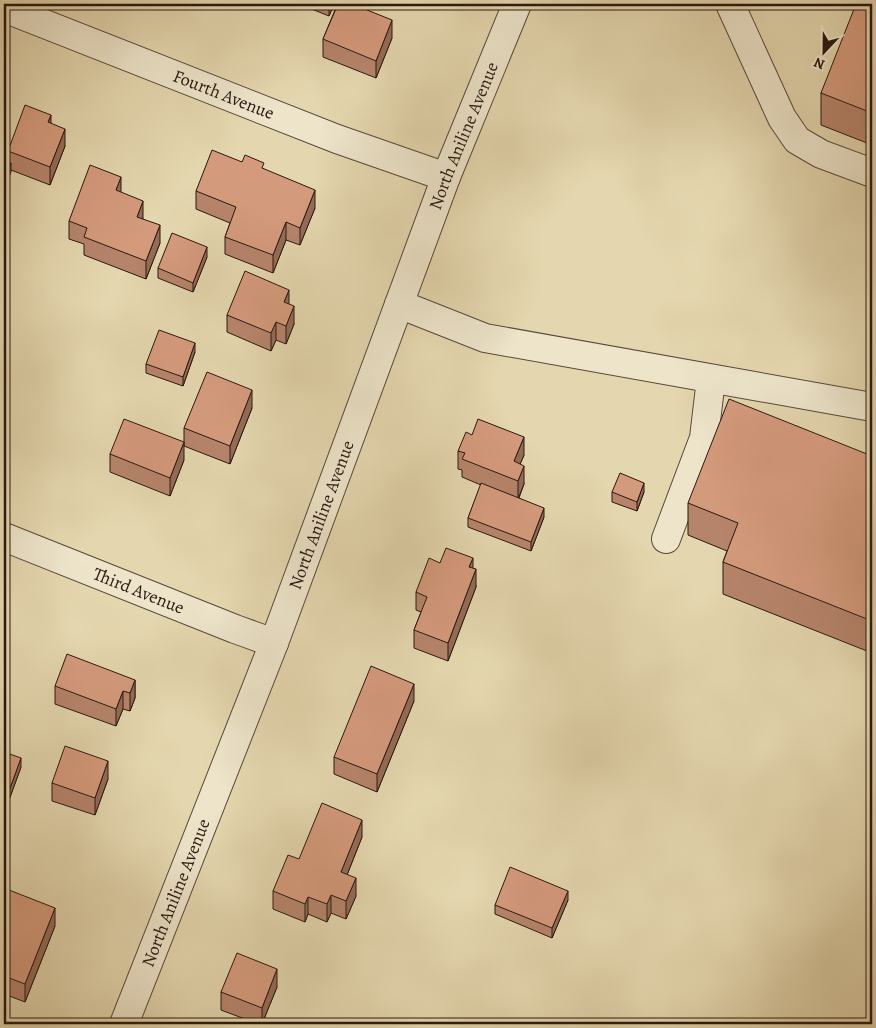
<svg xmlns="http://www.w3.org/2000/svg" width="876" height="1028" font-family="Alegreya,serif">
<rect width="100%" height="100%" fill="#e4d6ae"/>
<filter id="stains"><feTurbulence type="fractalNoise" baseFrequency=".004" numOctaves="4"/><feColorMatrix values="0 0 0 0 .2 0 0 0 0 .09 0 0 0 0 .02 0 0 0 .5 -.17"/></filter>
<radialGradient id="worn" r=".72"><stop offset=".6" stop-color="#630" stop-opacity="0"/><stop offset="1" stop-color="#630" stop-opacity=".3"/></radialGradient>
<g fill="none" stroke-linecap="round" stroke-linejoin="round">
<defs>
<g id="minor">
<path d="M 730,4 L 782,118 L 797,140 L 821,154 L 872,173"/>
<path id="s1" d="M 4,8 L 337,139 L 446,177"/>
<path d="M 399,304 L 485,338 L 872,407"/>
<path id="s2" d="M 4,537 L 235,629 L 274,643"/>
<path d="M 666,539 L 704,438 L 711,379"/>
<path id="s3" d="M 124,1024 L 274,643 L 446,177 L 517,4"/>
</g>
</defs>
<!-- minor casing -->
<use href="#minor" stroke="#584838" stroke-width="30"/>
<!-- minor -->
<use href="#minor" stroke="#ede4ca" stroke-width="28"/>
</g>
<!-- wall -->
<path fill="#b6846b" stroke="#2a1811" d="M 309,4 L 352,4 L 392,38 L 376,78 L 323,57 L 323,39 L 335,10 L 332,9 L 329,16 L 309,8 Z
M 872,4 L 872,145 L 821,125 L 821,93 Z
M 51,123 L 65,146 L 50,185 L 11,170 L 4,189 L 4,160 L 8,162 L 8,151 Z
M 242,162 L 264,169 L 315,208 L 300,245 L 286,240 L 273,273 L 225,254 L 225,237 L 230,223 L 196,209 L 196,191 Z
M 121,192 L 143,219 L 160,243 L 146,279 L 84,255 L 84,244 L 69,239 L 69,221 Z
M 207,257 L 193,292 L 158,278 L 158,268 Z
M 289,304 L 294,324 L 286,344 L 276,340 L 271,351 L 227,332 L 227,315 Z
M 195,352 L 183,386 L 146,373 L 146,364 Z
M 252,408 L 230,464 L 184,446 L 184,428 Z
M 458,451 L 524,455 L 520,464 L 524,484 L 519,498 L 544,517 L 531,551 L 468,527 L 468,518 L 481,485 L 462,477 L 462,470 L 458,469 Z
M 110,454 L 184,460 L 170,496 L 110,472 Z
M 872,456 L 872,653 L 723,594 L 723,562 L 727,551 L 688,535 L 688,503 Z
M 612,492 L 644,492 L 637,511 L 612,502 Z
M 440,563 L 473,568 L 476,587 L 448,661 L 414,648 L 414,630 L 421,612 L 416,610 L 416,592 Z
M 135,680 L 135,698 L 130,711 L 123,709 L 116,726 L 55,704 L 55,686 Z
M 414,701 L 377,792 L 334,774 L 334,757 Z
M 4,752 L 21,767 L 9,800 L 4,798 Z
M 108,779 L 95,815 L 52,801 L 52,783 Z
M 362,837 L 347,875 L 356,896 L 346,919 L 331,913 L 327,922 L 308,914 L 305,922 L 273,909 L 273,891 L 299,859 Z
M 4,888 L 55,926 L 25,1002 L 4,994 Z
M 568,900 L 552,938 L 495,914 L 495,905 Z
M 277,987 L 262,1024 L 258,1024 L 221,1010 L 221,992 Z"/>
<!-- shaded-wall -->
<path fill="#946c57" stroke="#2a1811" d="M 331,4 L 332,4 L 332,9 L 329,16 L 329,7 Z
M 392,20 L 392,38 L 376,78 L 376,61 Z
M 51,115 L 51,133 L 48,122 Z
M 65,129 L 65,146 L 50,185 L 50,167 Z
M 11,163 L 11,172 L 4,189 L 4,180 Z
M 121,177 L 121,195 L 116,190 Z
M 315,190 L 315,208 L 300,245 L 300,228 Z
M 143,201 L 143,219 L 137,235 L 137,217 Z
M 286,222 L 286,240 L 273,273 L 273,255 Z
M 160,225 L 160,243 L 146,279 L 146,261 Z
M 207,247 L 207,257 L 193,292 L 193,283 Z
M 289,290 L 289,308 L 284,302 Z
M 294,306 L 294,324 L 286,344 L 286,326 Z
M 276,322 L 276,340 L 271,351 L 271,333 Z
M 195,343 L 195,352 L 183,386 L 183,377 Z
M 252,390 L 252,408 L 230,464 L 230,446 Z
M 524,437 L 524,455 L 514,479 L 514,461 Z
M 184,442 L 184,460 L 170,496 L 170,478 Z
M 524,466 L 524,484 L 518,499 L 518,481 Z
M 644,483 L 644,492 L 637,511 L 637,502 Z
M 544,508 L 544,517 L 531,551 L 531,542 Z
M 473,558 L 473,576 L 469,567 Z
M 476,569 L 476,587 L 448,661 L 448,643 Z
M 135,680 L 135,698 L 130,711 L 130,693 Z
M 414,684 L 414,701 L 377,792 L 377,774 Z
M 123,691 L 123,709 L 116,726 L 116,709 Z
M 21,758 L 21,767 L 9,800 L 9,791 Z
M 108,761 L 108,779 L 95,815 L 95,798 Z
M 362,820 L 362,837 L 341,890 L 341,872 Z
M 356,878 L 356,896 L 346,919 L 346,901 Z
M 568,891 L 568,900 L 552,938 L 552,928 Z
M 331,895 L 331,913 L 327,922 L 327,904 Z
M 308,897 L 308,914 L 305,922 L 305,904 Z
M 55,908 L 55,926 L 25,1002 L 25,984 Z
M 277,969 L 277,987 L 262,1024 L 262,1008 Z"/>
<!-- building -->
<path fill="#d49a7c" stroke="#2a1811" d="M 321,4 L 331,4 L 329,7 Z
M 338,4 L 352,4 L 392,20 L 376,61 L 323,39 Z
M 856,4 L 872,4 L 872,113 L 821,93 Z
M 25,105 L 51,115 L 48,122 L 65,129 L 50,167 L 8,151 Z
M 212,150 L 242,162 L 245,155 L 264,163 L 262,168 L 315,190 L 300,228 L 286,222 L 273,255 L 225,237 L 236,207 L 196,191 Z
M 4,160 L 11,163 L 4,180 Z
M 90,165 L 121,177 L 116,190 L 143,201 L 137,217 L 160,225 L 146,261 L 84,237 L 87,228 L 69,221 Z
M 172,233 L 207,247 L 193,283 L 158,268 Z
M 245,271 L 289,290 L 284,302 L 294,306 L 286,326 L 276,322 L 271,333 L 227,315 Z
M 159,330 L 195,343 L 183,377 L 146,364 Z
M 207,372 L 252,390 L 230,446 L 184,428 Z
M 729,399 L 872,456 L 872,621 L 723,562 L 738,523 L 688,503 Z
M 124,419 L 184,442 L 170,478 L 110,454 Z
M 478,419 L 524,437 L 514,461 L 524,466 L 518,481 L 462,459 L 465,453 L 458,451 L 466,432 L 472,435 Z
M 620,473 L 644,483 L 637,502 L 612,492 Z
M 481,483 L 544,508 L 531,542 L 468,518 Z
M 446,548 L 473,558 L 469,567 L 476,569 L 448,643 L 414,630 L 427,597 L 416,592 L 429,558 L 440,563 Z
M 67,654 L 135,680 L 130,693 L 123,691 L 116,709 L 55,686 Z
M 371,666 L 414,684 L 377,774 L 334,757 Z
M 65,746 L 108,761 L 95,798 L 52,783 Z
M 4,752 L 21,758 L 9,791 L 4,789 Z
M 322,803 L 362,820 L 341,872 L 356,878 L 346,901 L 331,895 L 327,904 L 308,897 L 305,904 L 273,891 L 288,855 L 299,859 Z
M 510,867 L 568,891 L 552,928 L 495,905 Z
M 4,888 L 55,908 L 25,984 L 4,976 Z
M 237,953 L 277,969 L 262,1008 L 221,992 Z"/>
<g text-anchor="middle" stroke-width="4" stroke-linejoin="round" paint-order="stroke">
<!-- street labels -->
<g font-size="18" fill="#2a1811" stroke="#ede4ca">
<text dy="6" stroke="none"><textPath href="#s1" startOffset="236">Fourth Avenue</textPath></text>
<text dy="6" stroke="none"><textPath href="#s3" startOffset="951">North Aniline Avenue</textPath></text>
<text dy="6" stroke="none"><textPath href="#s3" startOffset="546">North Aniline Avenue</textPath></text>
<text dy="6" stroke="none"><textPath href="#s2" startOffset="145">Third Avenue</textPath></text>
<text dy="6" stroke="none"><textPath href="#s3" startOffset="141">North Aniline Avenue</textPath></text>
</g>
</g>
<!-- margin -->
<rect width="876" height="1028" fill="none" stroke="#e4d6ae" stroke-width="20"/>
<rect x="5" y="5" width="866" height="1018" fill="none" stroke="#2a1811" stroke-width="2.5"/>
<rect x="10" y="10" width="856" height="1008" fill="none" stroke="#2a1811"/>
<!-- north arrow -->
<g transform="translate(824 52) rotate(202)" stroke="#ede4ca" stroke-width="4" paint-order="stroke">
<path d="M0-4L9 19L0 12L-9 19Z" fill="#2a1811"/>
<text y="-8" font-size="14" font-weight="bold" text-anchor="middle" fill="#2a1811">N</text>
</g>
<rect width="100%" height="100%" filter="url(#stains)"/>
<rect width="100%" height="100%" fill="url(#worn)"/>
</svg>
